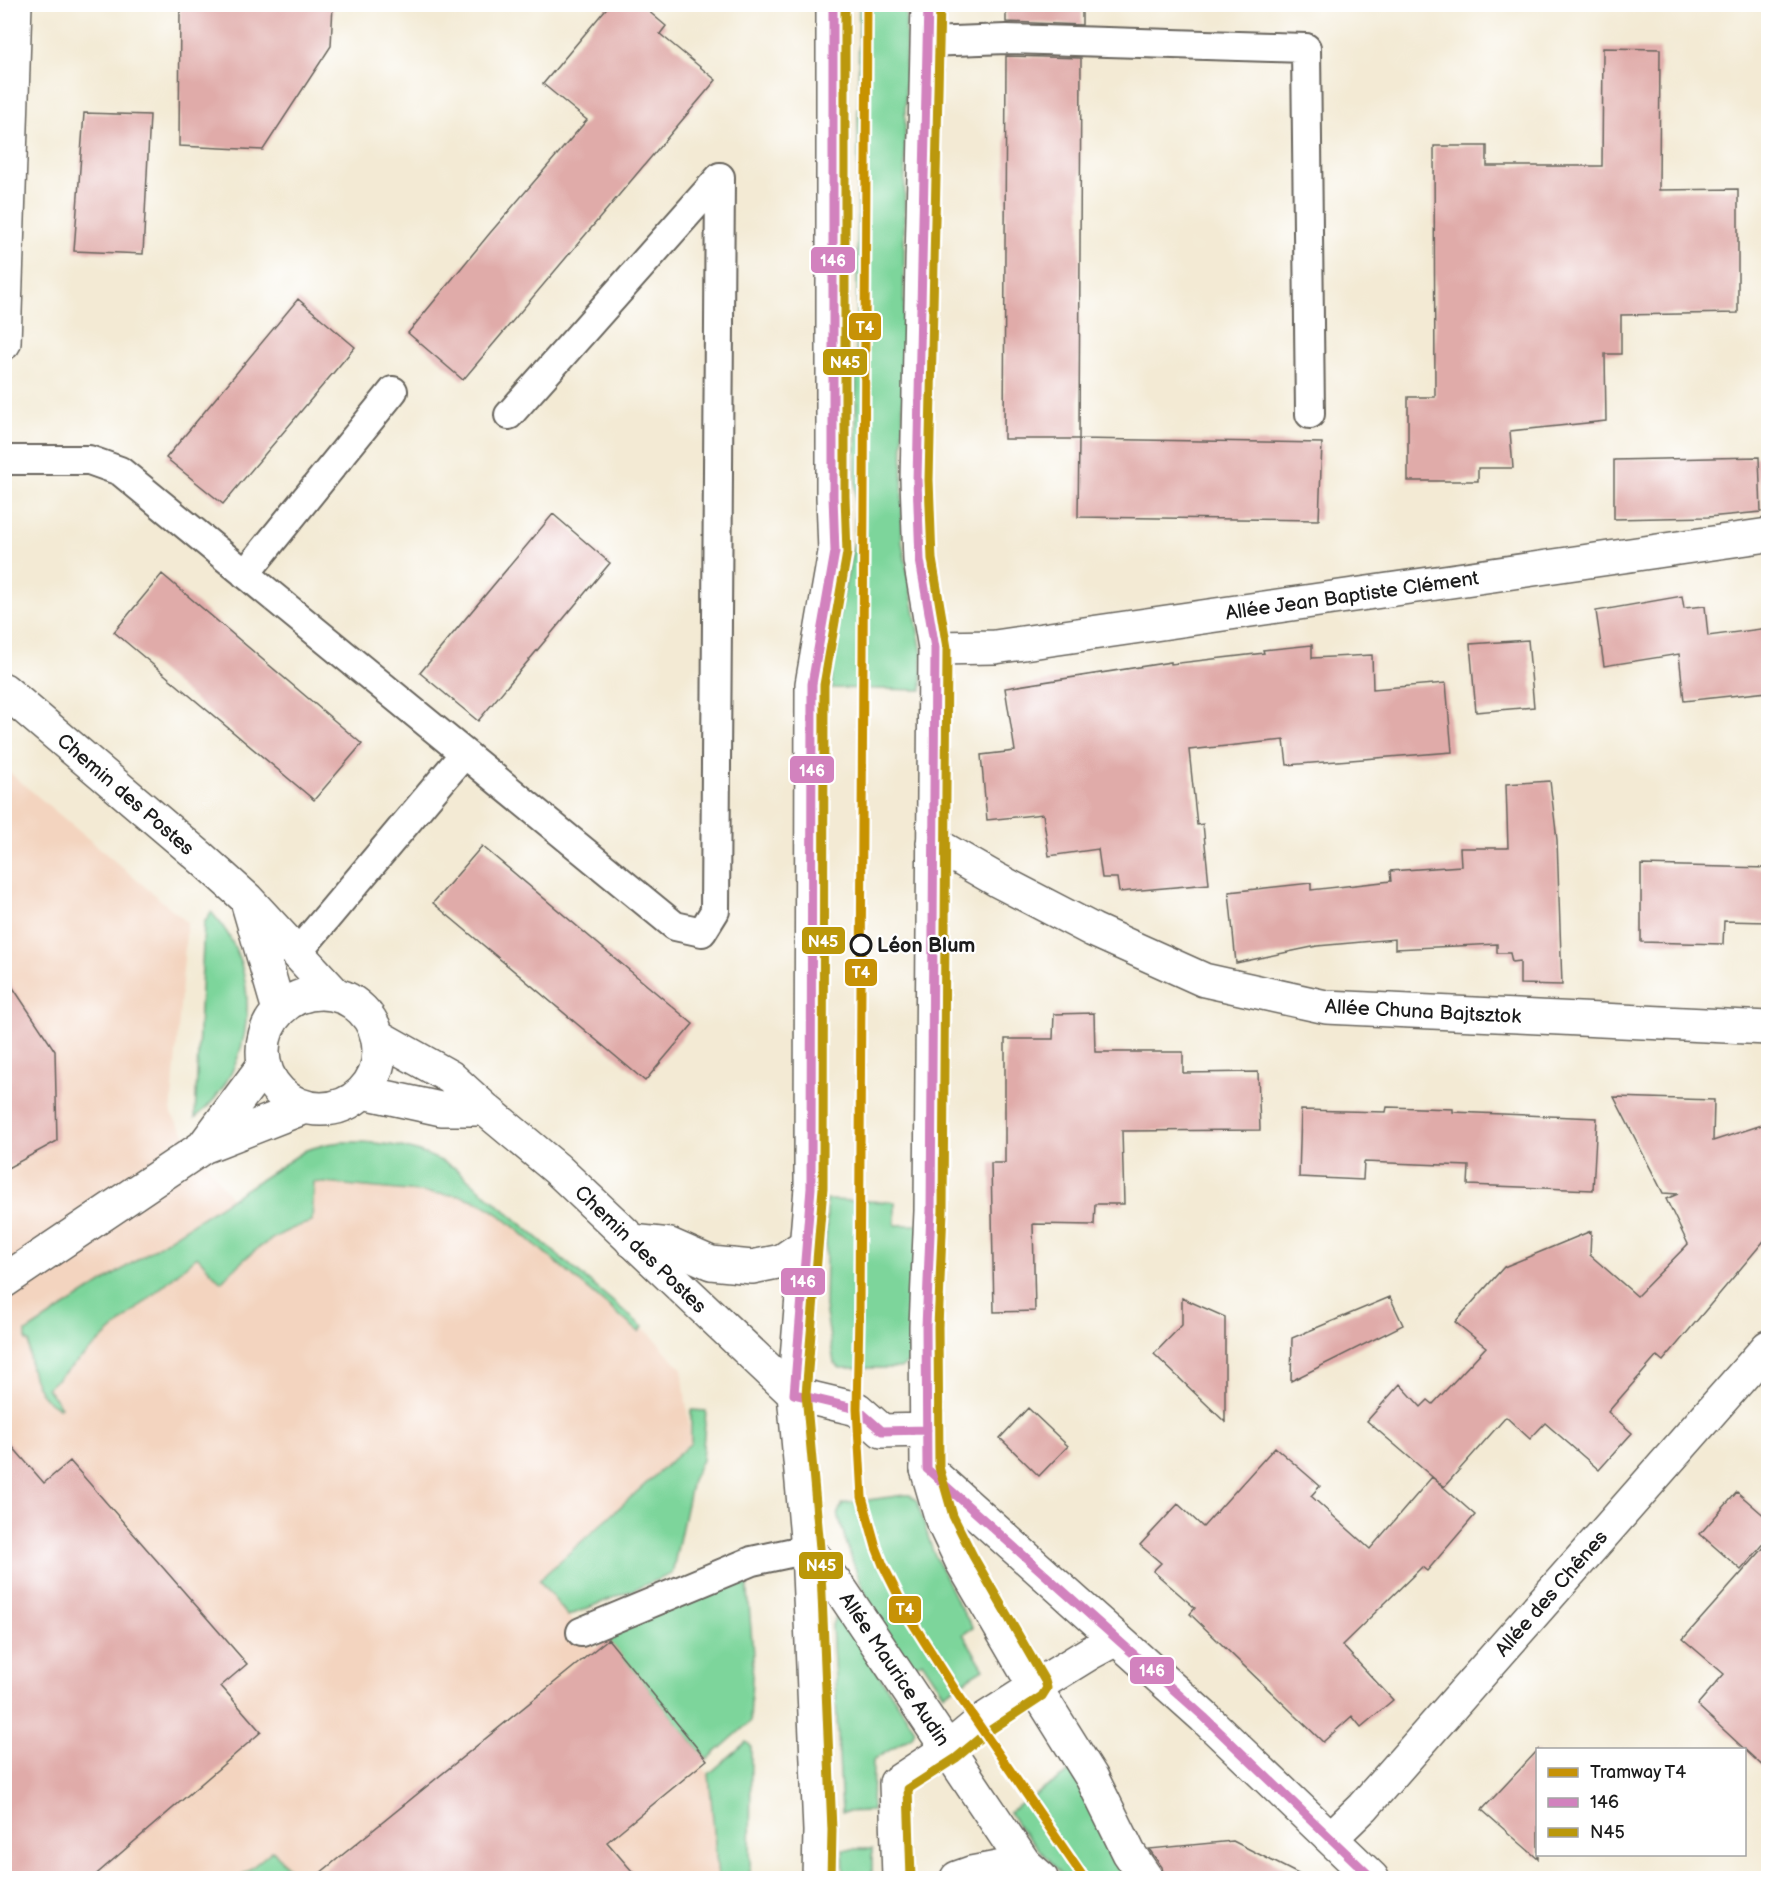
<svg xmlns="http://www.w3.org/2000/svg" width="1773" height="1883" font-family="'Balsamiq Sans',sans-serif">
<rect width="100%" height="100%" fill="#fff"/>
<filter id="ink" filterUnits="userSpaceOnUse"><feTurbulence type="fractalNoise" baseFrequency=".0167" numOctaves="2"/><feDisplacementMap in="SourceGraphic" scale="12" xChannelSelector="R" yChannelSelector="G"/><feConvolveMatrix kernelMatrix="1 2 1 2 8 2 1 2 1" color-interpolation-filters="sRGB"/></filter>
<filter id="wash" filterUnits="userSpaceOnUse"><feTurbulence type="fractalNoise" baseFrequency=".008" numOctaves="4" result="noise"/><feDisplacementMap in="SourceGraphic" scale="24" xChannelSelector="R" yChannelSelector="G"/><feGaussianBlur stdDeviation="1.35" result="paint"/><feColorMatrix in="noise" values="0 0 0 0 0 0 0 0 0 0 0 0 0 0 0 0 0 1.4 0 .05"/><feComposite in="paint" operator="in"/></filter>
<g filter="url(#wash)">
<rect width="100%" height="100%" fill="#f3ead4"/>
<!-- built -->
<path fill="#f3d4bf" d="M 4,768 L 187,922 L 171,1114 L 237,1206 L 318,1154 L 471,1183 L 651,1335 L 682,1369 L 691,1443 L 539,1580 L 595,1648 L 607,1639 L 707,1760 L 701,1766 L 709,1774 L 718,1878 L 5,1878 Z"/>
<!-- green -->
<path fill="#7dd59b" stroke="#4c785c" stroke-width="1.5" d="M 859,5 L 906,5 L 902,542 L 922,653 L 922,690 L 832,688 L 832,651 L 855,538 Z
M 211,912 C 266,969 256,1070 195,1118 L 204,923 Z
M 342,1142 C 385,1141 417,1147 455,1168 L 643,1327 L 639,1332 L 501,1216 C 488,1206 476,1200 461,1196 L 314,1182 L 312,1222 C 276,1231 246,1255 221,1282 L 197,1256 L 47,1388 L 61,1407 L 59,1408 C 34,1395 28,1369 29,1342 L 26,1341 L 26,1332 L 306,1150 L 327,1144 Z
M 827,1200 L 895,1202 L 895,1225 L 919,1225 L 919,1305 L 909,1362 L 900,1368 L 840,1368 L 834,1363 L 825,1307 Z
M 691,1410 L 706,1411 L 702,1460 L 692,1480 L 672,1574 L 568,1616 L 539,1580 L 691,1443 Z
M 904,1495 L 910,1495 L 917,1501 L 932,1549 L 957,1602 L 973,1628 L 963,1634 L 984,1669 L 944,1694 L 922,1661 L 911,1668 C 898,1647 882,1627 871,1605 C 856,1575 846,1545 838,1513 L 842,1504 L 847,1503 Z
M 747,1579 L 753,1655 L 750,1722 L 707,1760 L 607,1639 L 638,1618 Z
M 835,1617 L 841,1618 L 915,1729 L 912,1737 L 876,1758 L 873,1761 L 872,1811 L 842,1812 L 832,1625 Z
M 746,1742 L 751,1746 L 750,1878 L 718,1878 L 709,1774 Z
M 1071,1771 L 1081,1787 L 1110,1854 L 1126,1878 L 1065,1878 L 1017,1825 L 1009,1812 Z
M 843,1849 L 872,1849 L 872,1878 L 844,1878 Z
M 273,1850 L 296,1878 L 239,1878 Z"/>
<g id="blocks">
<!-- building -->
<path fill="#e0aba9" d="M 180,4 L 333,4 L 331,46 L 263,150 L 179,146 Z
M 610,4 L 640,4 L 666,26 L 660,34 L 716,80 L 463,380 L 408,333 L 490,233 L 587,120 L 543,84 Z
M 1006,4 L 1082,4 L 1082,25 L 1006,22 Z
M 1603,48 L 1660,49 L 1659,190 L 1738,189 L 1738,313 L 1621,315 L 1621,354 L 1605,354 L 1606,421 L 1510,431 L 1513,468 L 1478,468 L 1478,481 L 1408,481 L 1408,397 L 1435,397 L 1434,146 L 1487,146 L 1487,166 L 1602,166 Z
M 1006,56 L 1081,58 L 1079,439 L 1004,439 Z
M 84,113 L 150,115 L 143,254 L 74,251 Z
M 298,299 L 355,347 L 223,504 L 166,458 Z
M 1079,439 L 1322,443 L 1319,520 L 1078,517 Z
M 1759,457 L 1761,512 L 1708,517 L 1614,519 L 1614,460 Z
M 553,514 L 610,563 L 478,721 L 420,673 Z
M 162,574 L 362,744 L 314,800 L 114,632 Z
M 1682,596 L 1684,608 L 1705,606 L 1708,636 L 1768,628 L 1768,688 L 1767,688 L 1767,692 L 1684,701 L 1679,654 L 1604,666 L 1596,611 Z
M 1528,640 L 1534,707 L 1476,712 L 1470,644 Z
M 1312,645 L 1312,658 L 1372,655 L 1373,689 L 1446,683 L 1452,752 L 1287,765 L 1284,740 L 1189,750 L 1197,825 L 1203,824 L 1209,884 L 1119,892 L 1117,878 L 1102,878 L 1098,849 L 1049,856 L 1043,814 L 987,820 L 981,755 L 1015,751 L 1005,688 L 1171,662 L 1171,664 L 1264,653 L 1263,650 Z
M 1550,781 L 1557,840 L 1562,985 L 1520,984 L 1520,961 L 1512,962 L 1510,953 L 1497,953 L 1497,944 L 1395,949 L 1395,939 L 1317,946 L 1236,963 L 1229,892 L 1311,883 L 1311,890 L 1391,881 L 1390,871 L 1461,866 L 1460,848 L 1508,848 L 1506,784 Z
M 482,846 L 693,1024 L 645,1081 L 433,903 Z
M 1641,865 L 1768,868 L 1768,922 L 1724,921 L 1723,944 L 1641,942 Z
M 4,974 L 55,1051 L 57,1141 L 4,1170 Z
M 1094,1013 L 1095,1052 L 1183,1052 L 1183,1073 L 1258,1072 L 1260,1130 L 1122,1131 L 1124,1204 L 1095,1204 L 1094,1225 L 1033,1224 L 1035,1311 L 994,1312 L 991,1163 L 1005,1163 L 1005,1039 L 1053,1039 L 1054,1014 Z
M 1614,1097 L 1714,1100 L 1713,1141 L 1768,1123 L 1768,1236 L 1663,1361 L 1657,1356 L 1608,1412 L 1632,1433 L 1599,1470 L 1545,1423 L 1530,1439 L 1506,1417 L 1444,1487 L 1367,1421 L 1400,1384 L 1421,1407 L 1428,1400 L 1433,1404 L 1486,1347 L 1455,1322 L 1504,1267 L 1591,1231 L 1590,1255 L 1637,1296 L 1688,1244 L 1666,1199 L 1678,1194 L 1663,1193 Z
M 1387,1107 L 1453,1109 L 1453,1112 L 1597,1118 L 1593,1190 L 1468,1185 L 1469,1166 L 1364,1162 L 1363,1180 L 1299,1177 L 1301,1110 L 1386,1112 Z
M 1390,1297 L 1403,1325 L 1291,1381 L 1292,1338 Z
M 1182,1298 L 1225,1317 L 1225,1422 L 1154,1354 L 1182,1325 Z
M 1028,1408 L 1068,1446 L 1039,1476 L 1000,1438 Z
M 4,1437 L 44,1483 L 70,1461 L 247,1664 L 221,1686 L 261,1732 L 92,1878 L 4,1878 Z
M 1275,1447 L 1320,1486 L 1311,1496 L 1370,1549 L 1432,1477 L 1475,1515 L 1427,1571 L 1422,1567 L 1342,1645 L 1393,1700 L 1361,1727 L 1352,1716 L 1323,1742 L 1190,1614 L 1195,1608 L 1153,1571 L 1161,1563 L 1140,1545 L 1178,1504 L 1203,1527 Z
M 1737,1492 L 1768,1519 L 1768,1539 L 1741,1570 L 1700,1534 Z
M 1768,1543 L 1768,1771 L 1697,1705 L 1724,1674 L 1683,1639 Z
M 608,1639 L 707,1760 L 607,1842 L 638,1878 L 314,1878 Z
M 1538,1750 L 1538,1859 L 1482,1810 Z
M 1233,1841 L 1306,1878 L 1164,1878 L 1162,1867 L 1149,1849 Z"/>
</g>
</g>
<g filter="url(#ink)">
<use href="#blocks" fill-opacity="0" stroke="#67645c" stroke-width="1.5"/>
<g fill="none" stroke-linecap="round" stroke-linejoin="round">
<defs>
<path id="service" d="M 928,42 L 1006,39 L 1306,48 L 1310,414
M 4,460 L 89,460 L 120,471 L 675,926 L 702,932 L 715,911 L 720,177 L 509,415
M 245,574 L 393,391
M 297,953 L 464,754
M 581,1632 L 752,1561 L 808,1549"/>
<path id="minor" d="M 4,343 L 15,4
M 935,648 L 995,647 L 1768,535
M 933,843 L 997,880 L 1093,930 L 1204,980 L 1326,1007 L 1768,1028
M 203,1147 L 264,1065
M 632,1241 L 670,1245 L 711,1263 L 752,1267 L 782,1261 L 807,1244
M 4,1281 L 203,1147 L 305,1107
M 927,1469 L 1204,1717 L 1372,1878
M 1035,1687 L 1090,1653 L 1116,1639
M 1331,1838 L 1363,1807 L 1768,1347"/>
<path id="tertiary" d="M 4,690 L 199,856 L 247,899 L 336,995
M 248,904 L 279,1010
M263 1051a58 58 0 1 1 116 0a58 58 0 1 1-116 0Z
M 377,1036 L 450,1077 L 485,1109 L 557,1169 L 794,1394
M 363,1092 L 441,1109 L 485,1109
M 808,1549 L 841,1590 L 1024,1863 L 1041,1878
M 1035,1687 L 1092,1778 L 1129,1853 L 1146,1878"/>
<path id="secondary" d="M 794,1394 L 857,1409 L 882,1431 L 927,1430
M 819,1878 L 820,1831 L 808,1549 L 794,1394 L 811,1188 L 812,684 L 835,552 L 833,496 L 833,4
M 899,1878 L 896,1783 L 949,1748 L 979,1723 L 1035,1687 L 962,1562 L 942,1520 L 927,1469 L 926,1327 L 931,1211 L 935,648 L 920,560 L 917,480 L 928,4
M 957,1878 L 971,1873 L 1024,1863"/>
</defs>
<!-- service casing -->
<use href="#service" stroke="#67645c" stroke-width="32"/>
<!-- minor casing -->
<use href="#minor" stroke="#67645c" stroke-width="36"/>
<!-- tertiary casing -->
<use href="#tertiary" stroke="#67645c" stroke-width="36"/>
<!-- secondary casing -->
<use href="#secondary" stroke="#67645c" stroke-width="36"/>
<!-- service -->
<use href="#service" stroke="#fff" stroke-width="28"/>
<!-- minor -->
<use href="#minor" stroke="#fff" stroke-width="33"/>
<!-- tertiary -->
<use href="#tertiary" stroke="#fff" stroke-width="33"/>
<!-- secondary -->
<use href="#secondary" stroke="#fff" stroke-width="33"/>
<defs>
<path id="bus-1" d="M 833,4 L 833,496 L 835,552 L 812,684 L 811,1188 L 794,1394 L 857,1409 L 882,1431 L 927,1430
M 927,1469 L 926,1327 L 931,1211 L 935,648 L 920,560 L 917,480 L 928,4
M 927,1469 L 1204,1717 L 1372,1878"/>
<path id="bus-2" d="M 831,1878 L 832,1830 L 820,1548 L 806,1394 L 823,1188 L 824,685 L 847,553 L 845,496 L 845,4
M 911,1878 L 908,1789 L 956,1758 L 986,1733 L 1042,1696 L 1047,1688 L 1045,1681 L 973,1556 L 953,1516 L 939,1467 L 938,1327 L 943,1211 L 947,648 L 932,559 L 929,480 L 940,4"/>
</defs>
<!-- bus-1 casing -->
<use href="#bus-1" stroke="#fff" stroke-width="14"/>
<!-- bus-2 casing -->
<use href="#bus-2" stroke="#fff" stroke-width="14"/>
<!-- bus-1 -->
<use href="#bus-1" stroke="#d282be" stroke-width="9"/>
<!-- bus-2 -->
<use href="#bus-2" stroke="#bb980a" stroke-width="9"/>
<defs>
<path id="tram-1" d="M 867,4 L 859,1314 L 857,1409 L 862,1497 L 876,1547 L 883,1565 L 910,1619 L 957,1693 L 1084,1878"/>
</defs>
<!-- tram-1 casing -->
<use href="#tram-1" stroke="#fff" stroke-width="14"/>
<!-- tram-1 -->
<use href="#tram-1" stroke="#c79206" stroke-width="9"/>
</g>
</g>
<!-- markers -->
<circle fill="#fff" stroke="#1c1c1c" stroke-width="3" cx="861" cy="945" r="10"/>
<g text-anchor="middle" stroke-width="4.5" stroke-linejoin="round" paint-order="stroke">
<!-- street labels -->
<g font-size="20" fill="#1c1c1c" stroke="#fff">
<text transform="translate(1352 595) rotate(-8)" y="7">Allée Jean Baptiste Clément</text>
<text transform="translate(126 794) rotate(41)" y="7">Chemin des Postes</text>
<text transform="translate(1423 1011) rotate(3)" y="7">Allée Chuna Bajtsztok</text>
<text transform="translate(641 1249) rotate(44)" y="7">Chemin des Postes</text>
<text transform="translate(1551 1593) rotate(-49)" y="7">Allée des Chênes</text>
<text transform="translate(895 1669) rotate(56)" y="7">Allée Maurice Audin</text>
</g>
<!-- stop labels -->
<g font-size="20" font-weight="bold" fill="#1c1c1c" stroke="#fff" text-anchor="start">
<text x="877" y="952">Léon Blum</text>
</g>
</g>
<g stroke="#fff" stroke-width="2">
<rect x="810" y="246" width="46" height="28" rx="6" fill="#d282be"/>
<rect x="848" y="312" width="34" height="29" rx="6" fill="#c79206"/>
<rect x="822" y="348" width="46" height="28" rx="6" fill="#bb980a"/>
<rect x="789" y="755" width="46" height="29" rx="6" fill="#d282be"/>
<rect x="801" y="926" width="45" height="29" rx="6" fill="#bb980a"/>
<rect x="844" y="958" width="34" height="29" rx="6" fill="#c79206"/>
<rect x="780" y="1267" width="46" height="29" rx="6" fill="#d282be"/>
<rect x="798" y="1551" width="46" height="29" rx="6" fill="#bb980a"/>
<rect x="888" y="1595" width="34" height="29" rx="6" fill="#c79206"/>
<rect x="1129" y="1656" width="46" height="29" rx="6" fill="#d282be"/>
</g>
<g font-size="16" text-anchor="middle" font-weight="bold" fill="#fff">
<text x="833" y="266">146</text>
<text x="865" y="333">T4</text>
<text x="845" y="368">N45</text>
<text x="812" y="776">146</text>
<text x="823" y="947">N45</text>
<text x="861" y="978">T4</text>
<text x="803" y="1287">146</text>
<text x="821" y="1571">N45</text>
<text x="905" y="1615">T4</text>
<text x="1152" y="1676">146</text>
</g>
<!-- margin -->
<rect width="1773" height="1883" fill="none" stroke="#fff" stroke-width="24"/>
<!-- legend -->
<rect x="1536" y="1748" width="210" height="108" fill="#ffffff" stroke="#a4a4a4" stroke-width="1.5"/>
<rect x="1548" y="1768" width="30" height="9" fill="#c79206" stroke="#a4a4a4" stroke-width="1.5"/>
<text x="1590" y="1778" font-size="18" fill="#1c1c1c">Tramway T4</text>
<rect x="1548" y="1798" width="30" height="9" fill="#d282be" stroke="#a4a4a4" stroke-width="1.5"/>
<text x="1590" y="1808" font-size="18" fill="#1c1c1c">146</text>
<rect x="1548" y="1828" width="30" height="9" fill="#bb980a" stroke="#a4a4a4" stroke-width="1.5"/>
<text x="1590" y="1838" font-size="18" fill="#1c1c1c">N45</text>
</svg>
